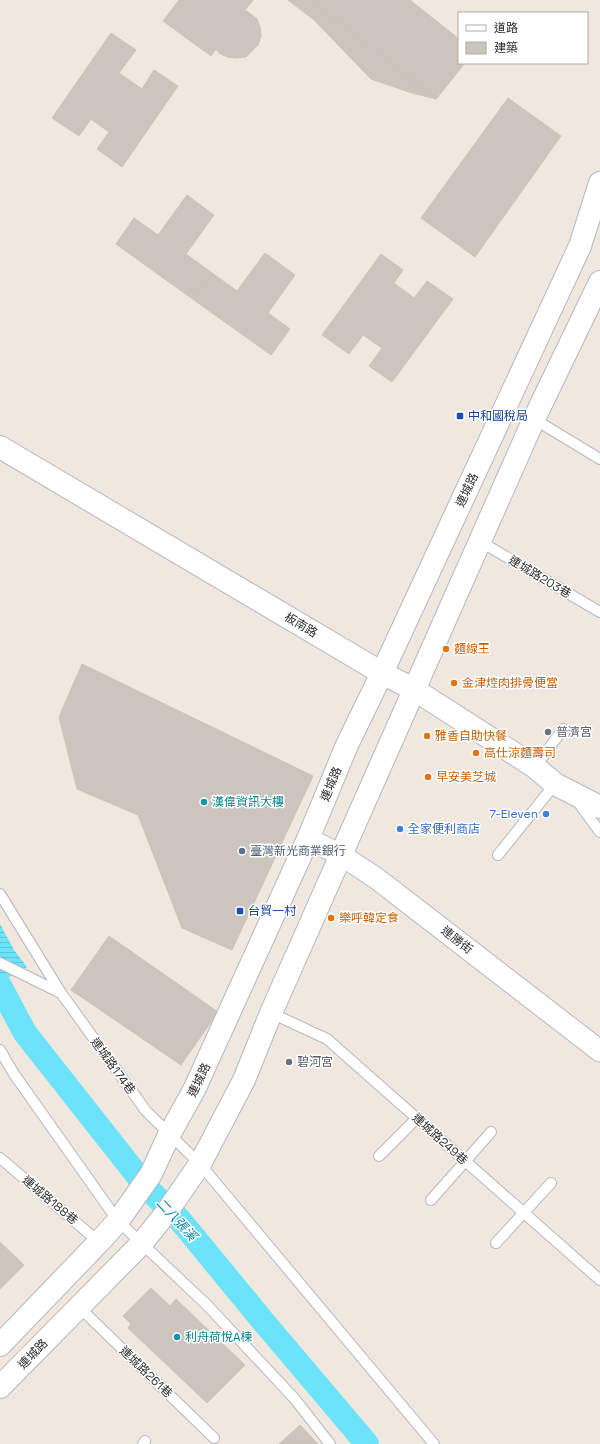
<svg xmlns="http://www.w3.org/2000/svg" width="600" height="1444" font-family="'Space Grotesk','Noto Sans TC',sans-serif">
<defs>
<pattern id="water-rules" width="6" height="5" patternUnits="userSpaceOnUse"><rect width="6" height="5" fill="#6be4f9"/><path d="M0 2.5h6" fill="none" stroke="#5dc4d6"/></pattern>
</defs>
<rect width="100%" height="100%" fill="#f0e7df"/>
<!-- water -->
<path fill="url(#water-rules)" d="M 0,924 L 14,950 L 27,967 L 0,982 Z"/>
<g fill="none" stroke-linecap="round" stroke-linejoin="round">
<!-- canal -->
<path stroke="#6be4f9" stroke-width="24" d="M 0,986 L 25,1033 L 148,1189 L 179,1219 L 262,1320 L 367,1444"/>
</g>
<!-- building -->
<path fill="#cbc5be" stroke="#ccc3b8" d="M 179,0 L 253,0 L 245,10 L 257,19 L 260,27 L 261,36 L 258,45 L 246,57 L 237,58 L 228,57 L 220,54 L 216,49 L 211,56 L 163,21 Z
M 288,0 L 311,0 L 436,99 L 412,93 L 371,79 L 313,19 Z
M 311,0 L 410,0 L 459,39 L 459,63 L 465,63 L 436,99 Z
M 111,33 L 136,50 L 119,73 L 142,89 L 154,70 L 178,86 L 122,167 L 97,149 L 109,132 L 91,119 L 79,136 L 52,118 Z
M 508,98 L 561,136 L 475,257 L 421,218 Z
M 187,195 L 214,215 L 186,254 L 212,273 L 194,300 L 116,244 L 134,218 L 158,235 Z
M 265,253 L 295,275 L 268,313 L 290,329 L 271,355 L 194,300 L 212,273 L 237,291 Z
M 381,254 L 403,270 L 394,283 L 414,298 L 427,281 L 453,299 L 392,382 L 369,366 L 382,348 L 363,335 L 349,354 L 322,335 Z
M 82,664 L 313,776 L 232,950 L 182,928 L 138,815 L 77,789 L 59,717 Z
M 109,936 L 218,1012 L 181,1065 L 71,990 Z
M 0,1242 L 24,1265 L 0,1289 Z
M 151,1288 L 170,1306 L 176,1299 L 245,1365 L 207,1403 L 128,1328 L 131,1324 L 123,1316 Z
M 300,1425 L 318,1444 L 279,1444 Z"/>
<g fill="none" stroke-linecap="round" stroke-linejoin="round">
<defs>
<path id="service" d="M 534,419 L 600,459
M 481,542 L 600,612
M 535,767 L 563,729
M 578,802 L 600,832
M 498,855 L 555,784
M 0,894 L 61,993 L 146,1111 L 200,1164 L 434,1444
M 0,963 L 61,993
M 271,1013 L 327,1039 L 600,1280
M 0,1050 L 14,1074 L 118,1221 L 207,1305 L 294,1398 L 330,1444
M 379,1156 L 417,1118
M 0,1158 L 99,1242
M 431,1200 L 491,1132
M 496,1243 L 551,1183
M 79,1307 L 214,1438
M 143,1444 L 145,1441"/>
<path id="minor" d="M 308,839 L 341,855 L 376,878 L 600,1051"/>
<path id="tertiary" d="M 0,447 L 382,673 L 415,690 L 535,767 L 555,784 L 600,807"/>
<path id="secondary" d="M 0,1345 L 99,1242 L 118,1221 L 151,1174 L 169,1135 L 194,1090 L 308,839 L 347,745 L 382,673 L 580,246 L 600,183
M 0,1387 L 142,1243 L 166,1213 L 200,1164 L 244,1080 L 271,1013 L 534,419 L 600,282"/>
</defs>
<!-- service casing -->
<use href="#service" stroke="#b3b8c2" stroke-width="12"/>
<!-- minor casing -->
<use href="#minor" stroke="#b3b8c2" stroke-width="23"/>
<!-- tertiary casing -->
<use href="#tertiary" stroke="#b3b8c2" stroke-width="24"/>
<!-- secondary casing -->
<use href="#secondary" stroke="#b3b8c2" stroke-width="24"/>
<!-- service -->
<use href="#service" stroke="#fff" stroke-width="10"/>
<!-- minor -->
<use href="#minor" stroke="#fff" stroke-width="21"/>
<!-- tertiary -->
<use href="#tertiary" stroke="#fff" stroke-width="22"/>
<!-- secondary -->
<use href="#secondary" stroke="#fff" stroke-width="22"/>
</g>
<!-- markers -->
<g fill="#1a4fb4" stroke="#fff" stroke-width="1.5">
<rect x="456" y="412" width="8" height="8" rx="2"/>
<rect x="236" y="907" width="8" height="8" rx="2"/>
</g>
<g fill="#e8710a" stroke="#fff" stroke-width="1.5">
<circle cx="446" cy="649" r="4"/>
<circle cx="454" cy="683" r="4"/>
<circle cx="427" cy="736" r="4"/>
<circle cx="476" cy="753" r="4"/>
<circle cx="428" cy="777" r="4"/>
<circle cx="331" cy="918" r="4"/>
</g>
<g fill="#6b7280" stroke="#fff" stroke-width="1.5">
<circle cx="548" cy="732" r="4"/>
<circle cx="289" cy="1062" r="4"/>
</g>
<g fill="#0f9aa8" stroke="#fff" stroke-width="1.5">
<circle cx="204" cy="802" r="4"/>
<circle cx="177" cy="1337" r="4"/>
</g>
<g fill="#3f7fe0" stroke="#fff" stroke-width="1.5">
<circle cx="546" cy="814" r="4"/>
<circle cx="400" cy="829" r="4"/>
</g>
<circle fill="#5c6f8a" stroke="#fff" stroke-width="1.5" cx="242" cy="851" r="4"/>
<g text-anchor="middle" stroke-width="3" stroke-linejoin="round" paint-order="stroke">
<!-- transit labels -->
<g font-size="12" fill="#164399" stroke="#fff" text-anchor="start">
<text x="468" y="420">中和國稅局</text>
<text x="248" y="915">台貿一村</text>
</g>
<!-- street labels -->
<g font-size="12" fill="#2e2e2e" stroke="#fff">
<text transform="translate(467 490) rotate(-65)" y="4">連城路</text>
<text transform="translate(540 577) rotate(31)" y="4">連城路203巷</text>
<text transform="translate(301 625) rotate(31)" y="4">板南路</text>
<text transform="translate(331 784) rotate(-67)" y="4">連城路</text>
<text transform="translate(457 940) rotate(38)" y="4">連勝街</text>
<text transform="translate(113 1066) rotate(54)" y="4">連城路174巷</text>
<text transform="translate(199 1080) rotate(-64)" y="4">連城路</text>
<text transform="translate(440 1139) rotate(42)" y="4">連城路249巷</text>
<text transform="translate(50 1200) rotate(40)" y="4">連城路188巷</text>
<text transform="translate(33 1354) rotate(-46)" y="4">連城路</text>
<text transform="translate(146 1372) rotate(44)" y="4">連城路261巷</text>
</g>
<!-- food labels -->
<g font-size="12" fill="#c56008" stroke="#fff" text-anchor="start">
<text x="454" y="653">麵線王</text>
<text x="462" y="687">金津焢肉排骨便當</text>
<text x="435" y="740">雅香自助快餐</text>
<text x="484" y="757">高仕涼麵壽司</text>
<text x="436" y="781">早安美芝城</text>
<text x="339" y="922">樂呼韓定食</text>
</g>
<!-- worship labels -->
<g font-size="12" fill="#5b616d" stroke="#fff" text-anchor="start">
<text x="556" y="736">普濟宮</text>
<text x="297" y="1066">碧河宮</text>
</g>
<!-- culture labels -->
<g font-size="12" fill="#0d838f" stroke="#fff" text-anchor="start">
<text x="212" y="806">漢偉資訊大樓</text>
<text x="185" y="1341">利舟荷悅A棟</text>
</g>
<!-- shop labels -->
<g font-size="12" fill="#366cbe" stroke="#fff" text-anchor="end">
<text x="538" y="818">7-Eleven</text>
<text x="408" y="833" text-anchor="start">全家便利商店</text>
</g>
<!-- service labels -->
<g font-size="12" fill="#4e5e75" stroke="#fff" text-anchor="start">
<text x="250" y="855">臺灣新光商業銀行</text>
</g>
<!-- water labels -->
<g font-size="13" font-style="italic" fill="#0380a5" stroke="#fff">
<text transform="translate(177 1219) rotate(47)" y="5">二八張溪</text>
</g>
</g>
<!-- legend -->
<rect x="458" y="12" width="130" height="52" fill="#ffffff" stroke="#ababab"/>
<rect x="466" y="25" width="20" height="6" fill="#ffffff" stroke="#ababab"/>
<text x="494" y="32" font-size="12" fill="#2e2e2e">道路</text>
<rect x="466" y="42" width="20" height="12" fill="#cbc5be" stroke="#ababab"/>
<text x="494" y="52" font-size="12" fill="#2e2e2e">建築</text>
</svg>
